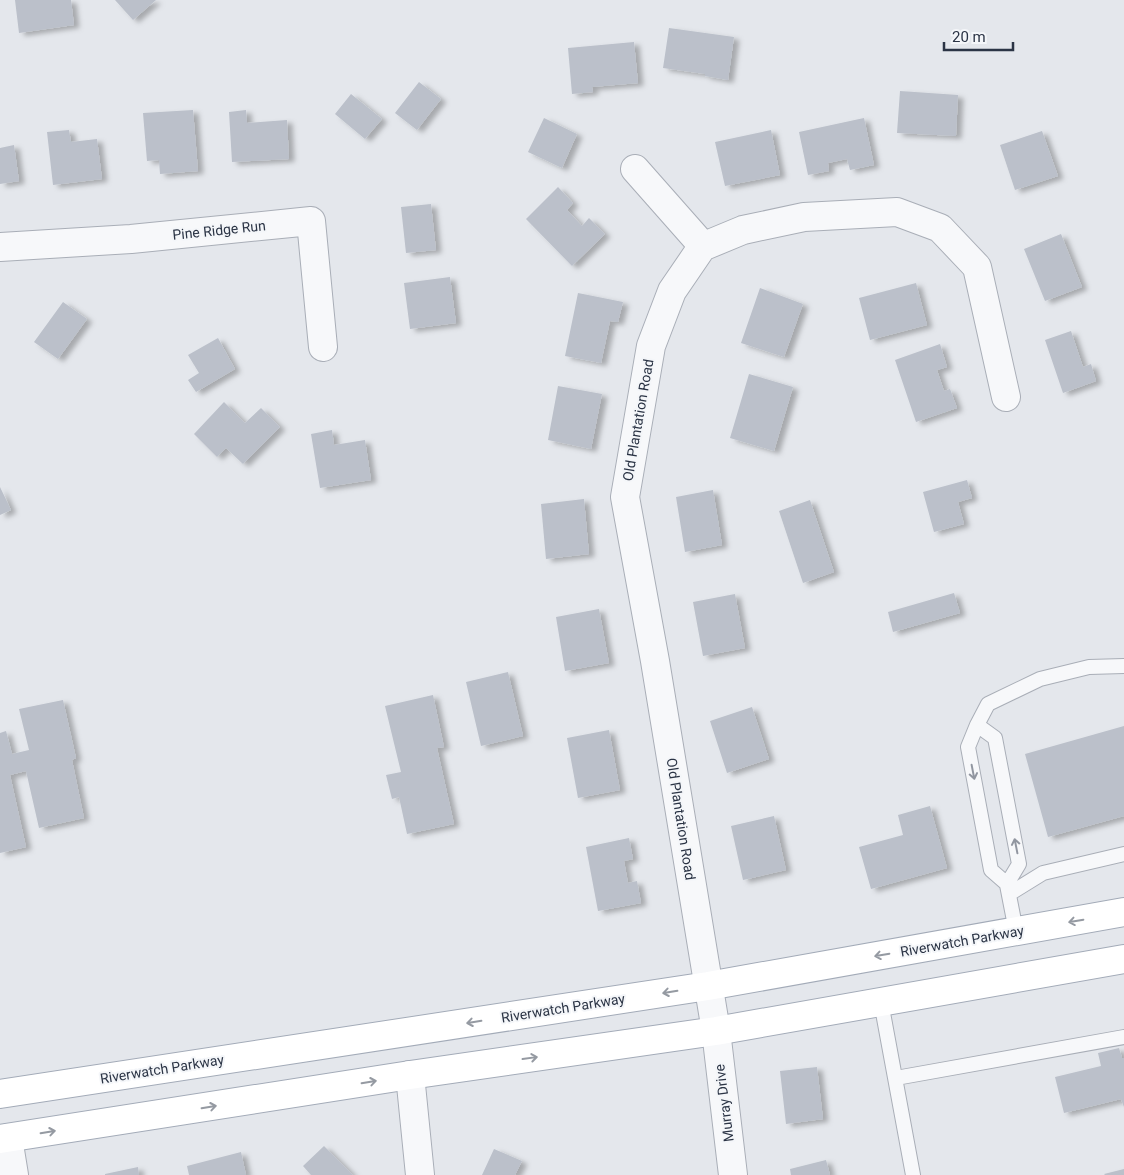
<svg xmlns="http://www.w3.org/2000/svg" width="1124" height="1175" font-family="Roboto,sans-serif">
<defs>
<filter id="shadow"><feDropShadow dx="5.5" dy="3" stdDeviation="2.5" flood-color="#0004"/></filter>
</defs>
<rect width="100%" height="100%" fill="#e4e7ec"/>
<!-- building -->
<path fill="#bbc0ca" filter="url(#shadow)" d="M 15,0 L 71,0 L 74,25 L 19,33 Z
M 115,0 L 156,0 L 133,20 Z
M 669,28 L 734,37 L 728,80 L 705,76 L 705,74 L 663,68 Z
M 634,42 L 638,83 L 592,87 L 593,92 L 572,94 L 568,48 Z
M 419,82 L 441,99 L 417,130 L 395,113 Z
M 900,91 L 958,95 L 956,136 L 897,133 Z
M 351,94 L 382,119 L 365,139 L 335,114 Z
M 193,110 L 198,171 L 160,174 L 159,160 L 147,161 L 143,113 Z
M 246,110 L 247,123 L 287,120 L 289,159 L 232,162 L 229,112 Z
M 544,118 L 577,134 L 562,168 L 528,152 Z
M 864,118 L 874,165 L 850,170 L 847,159 L 828,163 L 829,171 L 808,175 L 799,132 Z
M 69,130 L 71,142 L 97,139 L 102,179 L 53,185 L 47,132 Z
M 771,130 L 780,175 L 725,186 L 715,142 Z
M 1042,131 L 1058,176 L 1015,190 L 1000,145 Z
M 14,145 L 19,181 L 0,184 L 0,148 Z
M 558,187 L 573,203 L 567,210 L 582,226 L 589,218 L 605,234 L 572,266 L 526,219 Z
M 431,204 L 436,250 L 406,253 L 401,207 Z
M 1061,234 L 1082,287 L 1045,301 L 1024,249 Z
M 450,277 L 456,323 L 410,329 L 404,283 Z
M 916,283 L 927,325 L 870,340 L 859,298 Z
M 760,288 L 803,304 L 784,357 L 741,343 Z
M 578,293 L 623,302 L 618,322 L 610,321 L 601,363 L 565,356 Z
M 63,302 L 87,319 L 58,359 L 34,342 Z
M 1071,331 L 1083,367 L 1091,364 L 1096,381 L 1063,393 L 1045,340 Z
M 218,338 L 235,369 L 196,392 L 188,380 L 199,373 L 188,355 Z
M 940,344 L 947,367 L 937,370 L 944,391 L 950,389 L 957,408 L 916,422 L 895,360 Z
M 749,374 L 793,387 L 774,451 L 730,438 Z
M 558,386 L 602,394 L 591,449 L 548,440 Z
M 224,402 L 245,423 L 261,408 L 280,427 L 243,464 L 226,448 L 217,457 L 194,434 Z
M 332,430 L 334,445 L 365,440 L 371,480 L 320,488 L 311,434 Z
M 967,480 L 972,498 L 958,502 L 964,524 L 934,532 L 923,492 Z
M 0,487 L 11,510 L 0,515 Z
M 713,490 L 722,545 L 685,552 L 676,497 Z
M 584,499 L 589,554 L 546,559 L 541,504 Z
M 810,500 L 834,572 L 803,583 L 779,511 Z
M 954,593 L 960,613 L 893,632 L 888,612 Z
M 735,594 L 745,648 L 703,656 L 693,602 Z
M 599,609 L 609,663 L 565,671 L 556,617 Z
M 508,672 L 523,736 L 481,746 L 466,682 Z
M 433,695 L 444,747 L 437,748 L 454,824 L 407,834 L 399,797 L 392,799 L 386,775 L 401,772 L 385,706 Z
M 63,700 L 76,758 L 72,760 L 84,818 L 39,828 L 26,771 L 10,775 L 26,847 L 0,853 L 0,733 L 6,731 L 12,754 L 29,750 L 19,709 Z
M 752,707 L 769,759 L 727,773 L 710,721 Z
M 1124,726 L 1124,816 L 1048,837 L 1025,754 Z
M 609,730 L 620,790 L 578,798 L 567,738 Z
M 930,806 L 947,868 L 871,889 L 859,847 L 903,835 L 898,815 Z
M 774,816 L 786,870 L 743,880 L 731,826 Z
M 629,838 L 633,859 L 624,861 L 628,883 L 637,881 L 641,903 L 598,911 L 586,847 Z
M 1119,1048 L 1122,1058 L 1124,1058 L 1124,1107 L 1121,1099 L 1064,1113 L 1055,1077 L 1101,1066 L 1098,1053 Z
M 817,1067 L 823,1119 L 786,1124 L 780,1071 Z
M 324,1146 L 353,1175 L 311,1175 L 303,1166 Z
M 494,1149 L 522,1161 L 515,1175 L 482,1175 Z
M 241,1152 L 246,1175 L 189,1175 L 187,1166 Z
M 826,1160 L 830,1175 L 791,1175 L 790,1169 Z
M 138,1167 L 139,1175 L 105,1175 L 105,1174 Z
M 1124,1169 L 1124,1175 L 1105,1175 L 1104,1174 Z"/>
<g fill="none" stroke-linecap="round" stroke-linejoin="round">
<defs>
<path id="service" d="M 977,725 L 995,738 L 1019,864 L 1007,884 L 991,870 L 968,747 L 977,725 L 988,704 L 1040,679 L 1089,667 L 1124,666
M 1007,885 L 1016,931
M 1009,894 L 1043,873 L 1124,854
M 881,1002 L 913,1175
M 896,1078 L 1124,1037"/>
<path id="minor" d="M 635,169 L 703,246
M 0,247 L 131,239 L 311,221 L 323,347
M 410,1075 L 420,1175
M 8,1138 L 14,1175
M 733,1175 L 716,1031 L 655,661 L 625,497 L 651,346 L 672,291 L 702,247 L 743,230 L 804,217 L 897,212 L 940,228 L 977,267 L 1006,397"/>
<path id="primary" d="M 0,1094 L 708,986 L 1124,912
M 0,1139 L 410,1075 L 716,1031 L 1124,959"/>
</defs>
<!-- service casing -->
<use href="#service" stroke="#a9aeb7" stroke-width="16"/>
<!-- minor casing -->
<use href="#minor" stroke="#a9aeb7" stroke-width="30"/>
<!-- primary casing -->
<use href="#primary" stroke="#a3abb8" stroke-width="30"/>
<!-- service -->
<use href="#service" stroke="#f7f8fa" stroke-width="14"/>
<!-- minor -->
<use href="#minor" stroke="#f7f8fa" stroke-width="28"/>
<!-- primary -->
<use href="#primary" stroke="#fff" stroke-width="28"/>
</g>
<!-- one-way arrows -->
<defs><path id="oneway-shaft" d="M-6 0H5M1.5-3L5.5 0L1.5 3" fill="none" stroke-width="1.6" stroke-linecap="round" stroke-linejoin="round" transform="scale(1.25)"/></defs>
<g stroke="#9196a0">
<use href="#oneway-shaft" transform="translate(973 772) rotate(79)"/>
<use href="#oneway-shaft" transform="translate(1016 846) rotate(-101)"/>
</g>
<g stroke="#959aa2">
<use href="#oneway-shaft" transform="translate(1076 921) rotate(170)"/>
<use href="#oneway-shaft" transform="translate(882 955) rotate(170)"/>
<use href="#oneway-shaft" transform="translate(670 992) rotate(171)"/>
<use href="#oneway-shaft" transform="translate(474 1022) rotate(171)"/>
<use href="#oneway-shaft" transform="translate(530 1058) rotate(-8)"/>
<use href="#oneway-shaft" transform="translate(369 1082) rotate(-9)"/>
<use href="#oneway-shaft" transform="translate(209 1107) rotate(-9)"/>
<use href="#oneway-shaft" transform="translate(48 1132) rotate(-9)"/>
</g>
<g text-anchor="middle" stroke-width="4" stroke-linejoin="round" paint-order="stroke">
<!-- street labels -->
<g font-size="14" fill="#2b3445" stroke="#f4f6f9">
<text transform="translate(219 230) rotate(-6)" y="5">Pine Ridge Run</text>
<text transform="translate(638 420) rotate(-80)" y="5">Old Plantation Road</text>
<text transform="translate(681 819) rotate(81)" y="5">Old Plantation Road</text>
<text transform="translate(962 941) rotate(-10)" y="5">Riverwatch Parkway</text>
<text transform="translate(563 1008) rotate(-9)" y="5">Riverwatch Parkway</text>
<text transform="translate(162 1069) rotate(-9)" y="5">Riverwatch Parkway</text>
<text transform="translate(724 1103) rotate(-97)" y="5">Murray Drive</text>
</g>
</g>
<!-- scale -->
<path d="M944 42v8h69v-8" fill="none" stroke="#2b3445" stroke-width="2.5"/>
<text x="952" y="42" font-size="15" fill="#2b3445" stroke="#f4f6f9" stroke-width="4" paint-order="stroke">20 m</text>
</svg>
